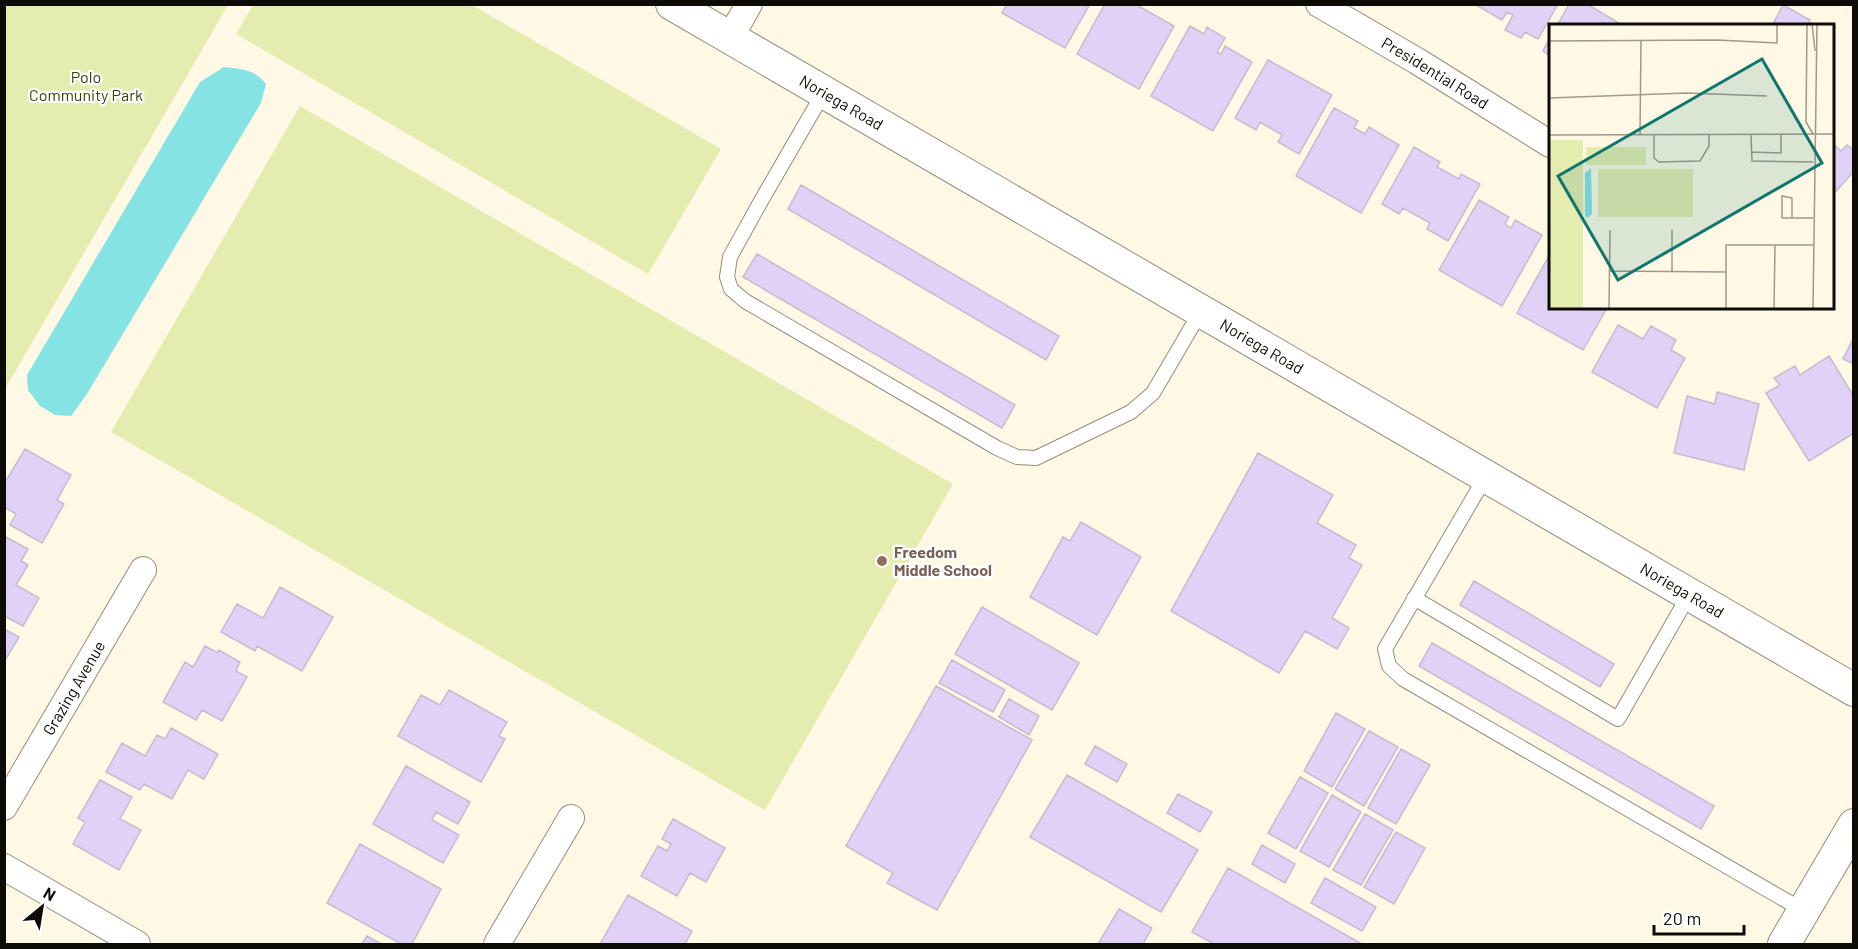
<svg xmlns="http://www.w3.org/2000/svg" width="1858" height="949" font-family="Barlow,sans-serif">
<rect width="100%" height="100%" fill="#fef8e5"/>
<!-- green -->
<path fill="#e5ecaf" d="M 5,4 L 228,5 L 5,389 L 4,5 Z
M 253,5 L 472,5 L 721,149 L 648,274 L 236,34 Z
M 300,106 L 953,484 L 765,810 L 111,432 Z"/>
<!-- water -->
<path fill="#86e3e4" d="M 224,67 C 241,69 254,69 266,84 L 261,103 L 87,394 L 71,416 L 55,415 L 40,406 L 28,390 L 27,375 L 200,82 Z"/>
<!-- building -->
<path fill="#e1d1f6" stroke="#c4bcce" stroke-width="1.5" d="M 1007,4 L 1090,4 L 1065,48 L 1002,13 Z
M 1105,4 L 1135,4 L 1174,26 L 1139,89 L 1077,54 Z
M 1558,4 L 1538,39 L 1525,32 L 1521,38 L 1505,30 L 1513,15 L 1507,12 L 1502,20 L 1476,5 Z
M 1569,4 L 1587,4 L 1624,26 L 1557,26 Z
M 1783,5 L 1810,20 L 1807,26 L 1772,26 Z
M 1190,26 L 1204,34 L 1207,27 L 1225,38 L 1217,52 L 1221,54 L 1225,46 L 1252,62 L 1213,131 L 1151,96 Z
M 1550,37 L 1550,56 L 1543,51 Z
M 1268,60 L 1332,95 L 1299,154 L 1278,142 L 1282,135 L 1260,122 L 1256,130 L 1235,118 Z
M 1334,108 L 1358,121 L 1354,128 L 1365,134 L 1369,127 L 1399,145 L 1361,213 L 1296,176 Z
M 1832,143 L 1841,151 L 1847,145 L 1854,150 L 1854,171 L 1832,196 Z
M 1414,147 L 1440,162 L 1437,167 L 1459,179 L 1461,174 L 1480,184 L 1448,241 L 1427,229 L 1430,223 L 1403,208 L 1399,214 L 1382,204 Z
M 801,185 L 1059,336 L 1046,360 L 788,209 Z
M 1479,200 L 1509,217 L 1505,224 L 1511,228 L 1515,220 L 1542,235 L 1502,306 L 1439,270 Z
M 757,254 L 1015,405 L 1002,428 L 743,277 Z
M 1550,254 L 1550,308 L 1607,308 L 1583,350 L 1517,313 Z
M 1618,325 L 1643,339 L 1651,326 L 1676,340 L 1671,350 L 1685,358 L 1657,408 L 1592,372 Z
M 1854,337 L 1854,364 L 1843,359 Z
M 1829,356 L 1854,397 L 1854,433 L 1809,461 L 1766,393 L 1780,385 L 1774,378 L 1795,366 L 1800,375 Z
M 1717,392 L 1759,404 L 1744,470 L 1674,453 L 1687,396 L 1715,404 Z
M 25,449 L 71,475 L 57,500 L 64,504 L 42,543 L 10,525 L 16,514 L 4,507 L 4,484 Z
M 1258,453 L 1333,495 L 1317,523 L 1356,545 L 1349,558 L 1362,565 L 1332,618 L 1349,628 L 1337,649 L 1305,631 L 1279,673 L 1171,611 Z
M 1081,522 L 1141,557 L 1097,635 L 1030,597 L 1063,537 L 1070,541 Z
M 4,536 L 28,549 L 21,561 L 28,565 L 16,585 L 39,598 L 23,626 L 4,616 Z
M 1474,581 L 1614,664 L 1600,687 L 1460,605 Z
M 280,587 L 333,617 L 302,671 L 257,646 L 255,651 L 221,632 L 237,604 L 263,618 Z
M 982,607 L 1079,663 L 1052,710 L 955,654 Z
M 4,629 L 19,637 L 4,662 Z
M 1432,643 L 1714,806 L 1701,829 L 1419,666 Z
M 205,646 L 218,653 L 219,650 L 240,662 L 236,671 L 247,677 L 222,721 L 202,710 L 196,720 L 163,702 L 185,662 L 193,667 Z
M 952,660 L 1005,690 L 993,712 L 939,683 Z
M 936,686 L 1032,740 L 937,910 L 887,883 L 893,873 L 846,846 Z
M 449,690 L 507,722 L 499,736 L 505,739 L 481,782 L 398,736 L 421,695 L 440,705 Z
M 1009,699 L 1039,716 L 1029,735 L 999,717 Z
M 1336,713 L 1365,729 L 1332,787 L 1304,771 Z
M 171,728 L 218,754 L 204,779 L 188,770 L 172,799 L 144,784 L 140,790 L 106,772 L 122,743 L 145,756 L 157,735 L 165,739 Z
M 1369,731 L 1398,747 L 1364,806 L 1335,789 Z
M 1095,746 L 1127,764 L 1117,782 L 1085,764 Z
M 1401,749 L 1430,765 L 1396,824 L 1368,808 Z
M 406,766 L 470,802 L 458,824 L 436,812 L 432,820 L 459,835 L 443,863 L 373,824 Z
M 1067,775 L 1198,850 L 1161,912 L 1030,837 Z
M 1300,777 L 1328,793 L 1296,849 L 1268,833 Z
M 100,780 L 132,797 L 120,819 L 141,830 L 119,870 L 73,844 L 85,822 L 78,818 Z
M 1178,794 L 1212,812 L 1200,832 L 1167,813 Z
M 1332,795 L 1361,812 L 1329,867 L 1300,851 Z
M 1365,814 L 1393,830 L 1361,885 L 1333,870 Z
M 673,819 L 725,848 L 706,882 L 690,873 L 677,896 L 641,876 L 658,846 L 667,851 L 671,844 L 662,839 Z
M 1396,832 L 1425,848 L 1394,904 L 1364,887 Z
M 360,844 L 441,889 L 412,944 L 401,944 L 327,903 Z
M 1262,845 L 1295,864 L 1285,883 L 1252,864 Z
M 1228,868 L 1360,943 L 1359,944 L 1214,944 L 1192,932 Z
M 1325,878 L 1376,907 L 1362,931 L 1311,903 Z
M 628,895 L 692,931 L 685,944 L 600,944 Z
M 1119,909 L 1152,928 L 1143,944 L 1098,944 Z
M 367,936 L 381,944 L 362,944 Z"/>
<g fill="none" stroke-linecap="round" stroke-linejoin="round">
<defs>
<path id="service" d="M 824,92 L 761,201 L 730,257 L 727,277 L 731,289 L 745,301 L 997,448 L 1017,457 L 1036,458 L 1131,412 L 1153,393 L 1201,311
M 1486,476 L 1385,649 L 1389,666 L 1403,679 L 1804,911
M 1414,598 L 1618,719 L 1689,595"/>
<g id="minor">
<path id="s1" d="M 1319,4 L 1417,61 L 1550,144"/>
<path d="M 730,38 L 749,4"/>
<path id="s2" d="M 4,807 L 143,570"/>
<path d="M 4,867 L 137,944"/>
<path d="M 497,944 L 571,818"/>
</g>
<g id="tertiary">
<path id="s3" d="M 672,4 L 1854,690"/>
<path d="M 1784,944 L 1854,825"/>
</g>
</defs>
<!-- service casing -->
<use href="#service" stroke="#938e7c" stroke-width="16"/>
<!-- minor casing -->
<use href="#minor" stroke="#938e7c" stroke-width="28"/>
<!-- tertiary casing -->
<use href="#tertiary" stroke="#938e7c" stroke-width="34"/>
<!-- service -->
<use href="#service" stroke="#fff" stroke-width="14"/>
<!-- minor -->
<use href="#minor" stroke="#fff" stroke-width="26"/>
<!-- tertiary -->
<use href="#tertiary" stroke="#fff" stroke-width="32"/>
</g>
<!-- markers -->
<circle fill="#8d6e63" stroke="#fff" stroke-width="2" cx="882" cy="561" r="6"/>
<g text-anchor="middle" stroke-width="4.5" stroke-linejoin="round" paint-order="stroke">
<!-- street labels -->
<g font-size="16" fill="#0d0b06" stroke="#fff">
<text dy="6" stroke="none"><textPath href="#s1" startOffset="135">Presidential Road</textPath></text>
<text dy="6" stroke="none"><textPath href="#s3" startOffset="196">Noriega Road</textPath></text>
<text dy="6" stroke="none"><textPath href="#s3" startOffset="682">Noriega Road</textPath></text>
<text dy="6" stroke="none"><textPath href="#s3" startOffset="1168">Noriega Road</textPath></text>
<text dy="6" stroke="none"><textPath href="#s2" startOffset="138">Grazing Avenue</textPath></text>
</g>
<!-- park labels -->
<g font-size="16" fill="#3d400b" stroke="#fff">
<text x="86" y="83">Polo<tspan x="86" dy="18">Community Park</tspan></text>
</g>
<!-- education labels -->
<g font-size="16" font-weight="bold" fill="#785e54" stroke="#fff" text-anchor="start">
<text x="894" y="558">Freedom<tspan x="894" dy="18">Middle School</tspan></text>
</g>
</g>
<!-- overview -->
<g transform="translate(1549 24)">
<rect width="285" height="285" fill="#fef8e5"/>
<path d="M 0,116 L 34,116 L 34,285 L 0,285 ZM 37,123 L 97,123 L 97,141 L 37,141 ZM 49,145 L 144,145 L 144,193 L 49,193 Z" fill="#e5ecaf"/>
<path d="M 42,144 L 43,190 L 39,194 L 36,192 L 36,149 Z" fill="#86e3e4"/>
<path fill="none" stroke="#9e998c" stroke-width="1.5" d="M 258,0 L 257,98 L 264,110M 263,0 L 266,27M 0,17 L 168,16 L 228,19 L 228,0M 0,74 L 138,69 L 218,72M 91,110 L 92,17M 105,110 L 105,134 L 110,138 L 151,137 L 160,122 L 160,111M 0,111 L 285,110M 202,111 L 203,137 L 264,138M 202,128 L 232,129 L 232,111M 243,194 L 243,174 L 233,172 L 233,194 L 264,194M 61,247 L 177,248M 123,247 L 123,206M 60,285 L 61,206M 177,285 L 177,221 L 264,221M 225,285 L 226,221M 264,285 L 268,0"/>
<path fill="#0f766e" fill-opacity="0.15" stroke="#0f766e" stroke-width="3" d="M 213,35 L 273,139 L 69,256 L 9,152 Z"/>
<rect width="285" height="285" fill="none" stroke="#0d0b06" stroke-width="3"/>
</g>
<!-- border -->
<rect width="1858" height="949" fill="none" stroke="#0d0b06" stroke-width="12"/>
<!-- north arrow -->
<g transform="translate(42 907) rotate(30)" stroke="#ffffff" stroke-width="4.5" paint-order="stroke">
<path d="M0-4.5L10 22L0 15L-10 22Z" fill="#0d0b06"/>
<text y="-9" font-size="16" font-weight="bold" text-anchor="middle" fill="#0d0b06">N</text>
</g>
<!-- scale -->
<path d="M1654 925v9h90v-9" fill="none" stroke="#0d0b06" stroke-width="3"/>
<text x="1663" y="925" font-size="18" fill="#0d0b06" stroke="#ffffff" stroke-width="4.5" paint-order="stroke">20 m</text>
</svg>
